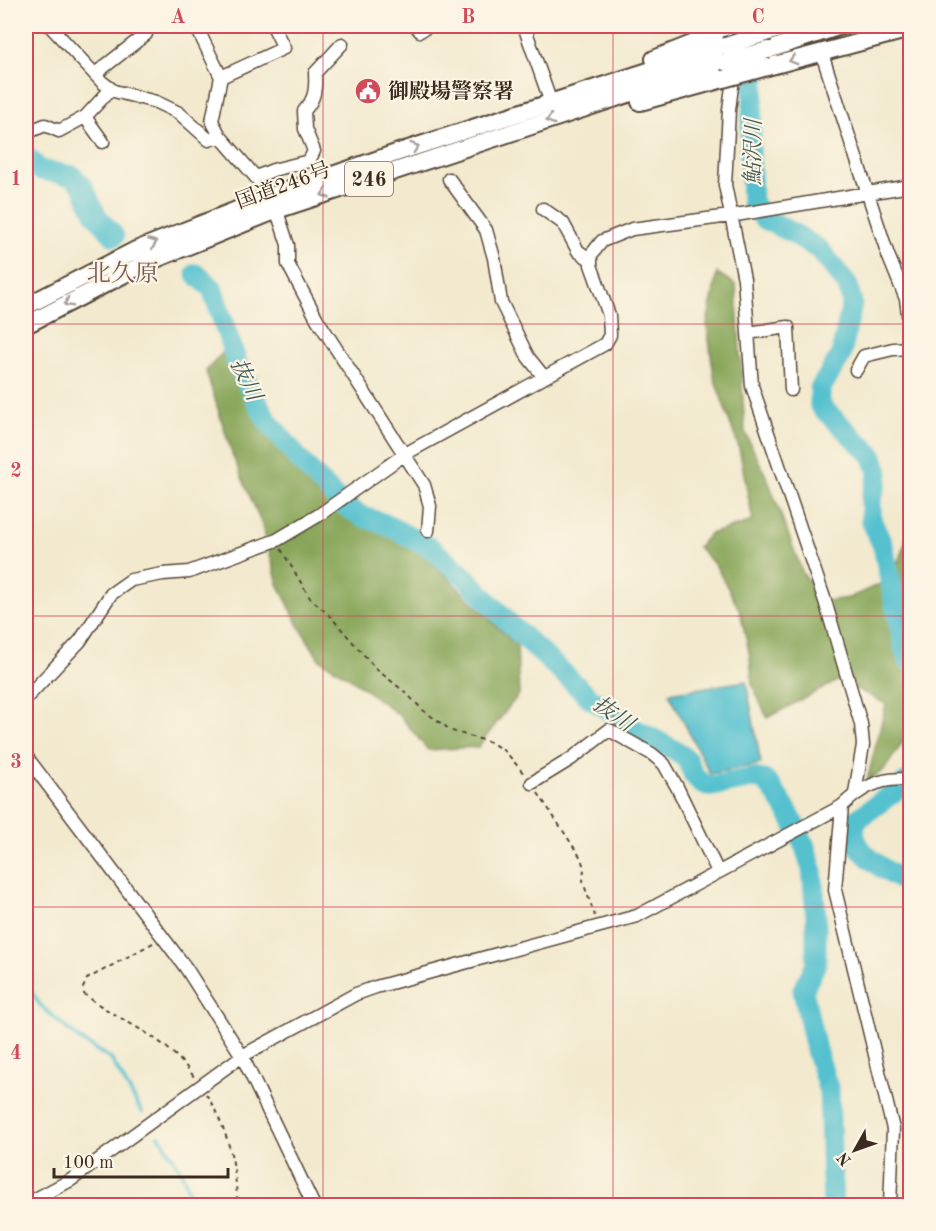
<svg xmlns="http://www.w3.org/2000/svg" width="936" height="1231" font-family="'Old Standard TT','Noto Serif JP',serif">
<rect width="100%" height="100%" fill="#fcf5e5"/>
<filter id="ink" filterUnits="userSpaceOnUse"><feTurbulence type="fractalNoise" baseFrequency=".0167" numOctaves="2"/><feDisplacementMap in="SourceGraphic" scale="12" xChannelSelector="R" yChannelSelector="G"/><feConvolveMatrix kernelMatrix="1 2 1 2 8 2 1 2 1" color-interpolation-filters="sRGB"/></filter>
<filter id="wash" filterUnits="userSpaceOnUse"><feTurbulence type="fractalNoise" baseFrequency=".008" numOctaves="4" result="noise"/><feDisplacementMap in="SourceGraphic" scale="24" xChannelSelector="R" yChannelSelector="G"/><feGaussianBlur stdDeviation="1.35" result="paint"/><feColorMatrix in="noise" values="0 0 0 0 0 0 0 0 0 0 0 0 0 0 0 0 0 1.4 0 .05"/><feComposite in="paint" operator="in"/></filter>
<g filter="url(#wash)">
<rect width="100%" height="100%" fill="#f2e9ce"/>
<!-- forest -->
<path fill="#87a558" stroke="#61683b" stroke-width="1.5" d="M 717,273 L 736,285 L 745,432 L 768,480 L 803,574 L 825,601 L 849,598 L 891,579 L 910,531 L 910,732 L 884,770 L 867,781 L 886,704 L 839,680 L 767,718 L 752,684 L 750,656 L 740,611 L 716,566 L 698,547 L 710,534 L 753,521 L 739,448 L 714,377 L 707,324 Z
M 227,348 L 273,439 L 362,508 L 415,545 L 517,646 L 519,694 L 478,747 L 428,750 L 400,716 L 350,678 L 319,659 L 299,626 L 278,584 L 262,525 L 232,454 L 206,371 Z"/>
<!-- water -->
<path fill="#55c1cf" stroke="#487676" stroke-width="1.5" d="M 746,681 L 761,764 L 710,774 L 669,693 Z"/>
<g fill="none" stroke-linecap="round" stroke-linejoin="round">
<!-- stream -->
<path stroke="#55c1cf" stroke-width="4" d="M 26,948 L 29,959 L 31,991 L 40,1005 L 79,1039 L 111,1059 L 142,1112
M 159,1136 C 173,1158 189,1178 191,1206"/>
<!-- river -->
<path stroke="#55c1cf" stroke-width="21" d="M 758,26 L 750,148 L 752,202 L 763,218 L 793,233 L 820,250 L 848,286 L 852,303 L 841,355 L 820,389 L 820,406 L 872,455 L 878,471 L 877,482 L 871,498 L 871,520 L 883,546 L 904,647 L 910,662
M 26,156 L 40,170 L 73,176 L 83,187 L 96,215 L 114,236
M 196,274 L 212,288 L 238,366 L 267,420 L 303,464 L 341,503 L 363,517 L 383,523 L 431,548 L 466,578 L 512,626 L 590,698 L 611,711 L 627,725 L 678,752 L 687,760 L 694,775 L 702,784 L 712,786 L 753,778 L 764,780 L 771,787 L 788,812 L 804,844 L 812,869 L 816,918 L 816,964 L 803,990 L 816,1050 L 829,1091 L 833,1206
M 910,780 L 855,821 C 855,826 854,831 855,836 C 858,856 894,876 910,885"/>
</g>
</g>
<g filter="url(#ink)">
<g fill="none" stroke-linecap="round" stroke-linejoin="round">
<defs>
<path id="minor" d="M 50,26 L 102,82 L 114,91 L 156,102 L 179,113 L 209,140 L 220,136
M 196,26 L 221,77
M 273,26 L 284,48 L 221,77 L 212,121 L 220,136 L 272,196 L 288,245 L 288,264 L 317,319 L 424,485 L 430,506 L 428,531
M 416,26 L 420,31 L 429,26
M 524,26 L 551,103
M 821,51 L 888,255 L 906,299 L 910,329
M 734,71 L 729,110 L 725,185 L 744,279 L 752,386 L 825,601 L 861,724 L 863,745 L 855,793
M 95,74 L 146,34
M 85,117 L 103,142
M 26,133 L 45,125 L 59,131 L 85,117 L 111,89
M 256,177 L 273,170 L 309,161 L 314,151 L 305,129 L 304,111 C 315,99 316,89 315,73 L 342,44
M 449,179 L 486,230 L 494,258 L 501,302 L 528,357 L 544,377
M 543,209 L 563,223 L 578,251 L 591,260
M 748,333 L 788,327 L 791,390
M 856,370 L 864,356 L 893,349 L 910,348
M 26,698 L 80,641 L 111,594 L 131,580 L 163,574 L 189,572 L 277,540 L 319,515 L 405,454 L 605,344 L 610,335 L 609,315 L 591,265 L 591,255 L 602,241 L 632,229 L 730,216 L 910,186
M 26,756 L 186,968 L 242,1056 L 314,1206
M 532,783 L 571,759 L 609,730 L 652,754 L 664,764 L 677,787 L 718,872
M 842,806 L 835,890 L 893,1129 L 890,1206
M 26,1204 L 71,1180 L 242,1056 L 356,994 L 376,987 L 637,916 L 842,806 C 861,787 884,776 910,780"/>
<path id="highway" d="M 769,32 L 790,26
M 768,50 L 841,26
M 654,59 L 737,26
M 767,67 L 910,29
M 640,102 L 723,79
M 26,306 L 136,250 L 272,196 L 399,152 L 725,46
M 26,325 L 146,263 L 277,210 L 725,62"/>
</defs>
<!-- minor casing -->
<use href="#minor" stroke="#564738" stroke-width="15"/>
<!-- highway casing -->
<use href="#highway" stroke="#564738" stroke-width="20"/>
<!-- path -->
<path stroke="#564738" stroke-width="2" stroke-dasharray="4.5 4.5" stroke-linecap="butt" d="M 281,549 L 310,598 L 331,617 L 376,669 L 405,692 L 424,711 L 452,731 L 490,742 L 506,752 L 524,774
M 538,793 L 581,858 L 584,868 L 583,882 L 595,916
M 153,943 L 87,979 L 83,988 L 84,994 C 124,1025 163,1033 194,1077
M 206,1094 C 227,1127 237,1166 237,1206"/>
<!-- minor -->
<use href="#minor" stroke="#fff" stroke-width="12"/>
<!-- highway -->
<use href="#highway" stroke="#fff" stroke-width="16"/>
<defs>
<path id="highway-bridge" d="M 725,46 L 769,32
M 725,62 L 768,50
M 723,79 L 767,67"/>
</defs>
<!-- highway-bridge casing -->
<use href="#highway-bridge" stroke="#564738" stroke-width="20" stroke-linecap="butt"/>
<!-- highway-bridge -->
<use href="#highway-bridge" stroke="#fff" stroke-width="16"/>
</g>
<!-- one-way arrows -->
<defs><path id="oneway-chevron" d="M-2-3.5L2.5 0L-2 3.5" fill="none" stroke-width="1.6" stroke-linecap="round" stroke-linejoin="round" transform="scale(1.5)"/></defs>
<g stroke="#a79f9a">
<use href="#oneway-chevron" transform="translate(793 60) rotate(164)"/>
<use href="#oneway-chevron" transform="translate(550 120) rotate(162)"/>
<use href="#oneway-chevron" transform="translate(415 147) rotate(-18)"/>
<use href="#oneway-chevron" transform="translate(325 194) rotate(161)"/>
<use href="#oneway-chevron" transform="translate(153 243) rotate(-22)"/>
<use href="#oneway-chevron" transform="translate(68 303) rotate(152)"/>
</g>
</g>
<!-- grid -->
<path fill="none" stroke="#d1495b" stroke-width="1.5" stroke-opacity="0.55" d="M 323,26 L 323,1206M 613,26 L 613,1206M 26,324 L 910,324M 26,616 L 910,616M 26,907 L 910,907"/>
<!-- icons -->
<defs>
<symbol id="civic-disc" viewBox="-11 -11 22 22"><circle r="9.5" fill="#d1495b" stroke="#fcf5e5"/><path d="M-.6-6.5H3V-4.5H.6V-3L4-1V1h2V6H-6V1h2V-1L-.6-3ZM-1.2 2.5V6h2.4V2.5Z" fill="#fff"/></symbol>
</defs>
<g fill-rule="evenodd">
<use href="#civic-disc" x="353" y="76" width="30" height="30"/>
</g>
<g text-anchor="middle" stroke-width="4.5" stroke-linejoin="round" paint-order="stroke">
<!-- shield labels -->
<rect fill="#fcf5e5" stroke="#75675a" stroke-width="1.5" x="345" y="162" width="48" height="34" rx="4.5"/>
<g font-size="20" font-weight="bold" fill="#3b2a1e">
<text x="369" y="186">246</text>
</g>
<!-- poi labels -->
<g font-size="21" font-weight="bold" fill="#3b2a1e" stroke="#fcf5e5" text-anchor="start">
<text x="388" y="98">御殿場警察署</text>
</g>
<!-- street labels -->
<g font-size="21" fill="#3b2a1e" stroke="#fcf5e5">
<text transform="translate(283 185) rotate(-20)" y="7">国道246号</text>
</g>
<!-- water labels -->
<g font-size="22" font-style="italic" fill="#435753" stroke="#fcf5e5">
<text transform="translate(752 152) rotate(-89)" y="8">鮎沢川</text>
<text transform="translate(247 379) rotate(64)" y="8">抜川</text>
<text transform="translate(614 713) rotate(35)" y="8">抜川</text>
</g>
<!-- quarter labels -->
<g font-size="24" fill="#755858" stroke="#fcf5e5">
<text x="123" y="281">北久原</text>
</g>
</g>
<!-- margin -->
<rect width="936" height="1231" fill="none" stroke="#fcf5e5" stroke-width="66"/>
<!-- north arrow -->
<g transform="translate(855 1150) rotate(230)" stroke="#fcf5e5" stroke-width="4.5" paint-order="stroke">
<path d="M0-4.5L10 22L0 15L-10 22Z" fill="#3b2a1e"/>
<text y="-9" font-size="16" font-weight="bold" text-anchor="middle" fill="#3b2a1e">N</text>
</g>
<!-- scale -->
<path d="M54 1168v9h174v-9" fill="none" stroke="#3b2a1e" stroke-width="3"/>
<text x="63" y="1168" font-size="18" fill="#3b2a1e" stroke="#fcf5e5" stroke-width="4.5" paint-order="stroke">100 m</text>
<rect x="33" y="33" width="870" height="1165" fill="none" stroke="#d1495b" stroke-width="2"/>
<g font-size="20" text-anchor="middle" font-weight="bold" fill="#d1495b">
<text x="178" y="23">A</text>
<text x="468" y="23">B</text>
<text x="758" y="23">C</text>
<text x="16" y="185">1</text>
<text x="16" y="477">2</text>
<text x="16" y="768">3</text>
<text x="16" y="1059">4</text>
</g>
</svg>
